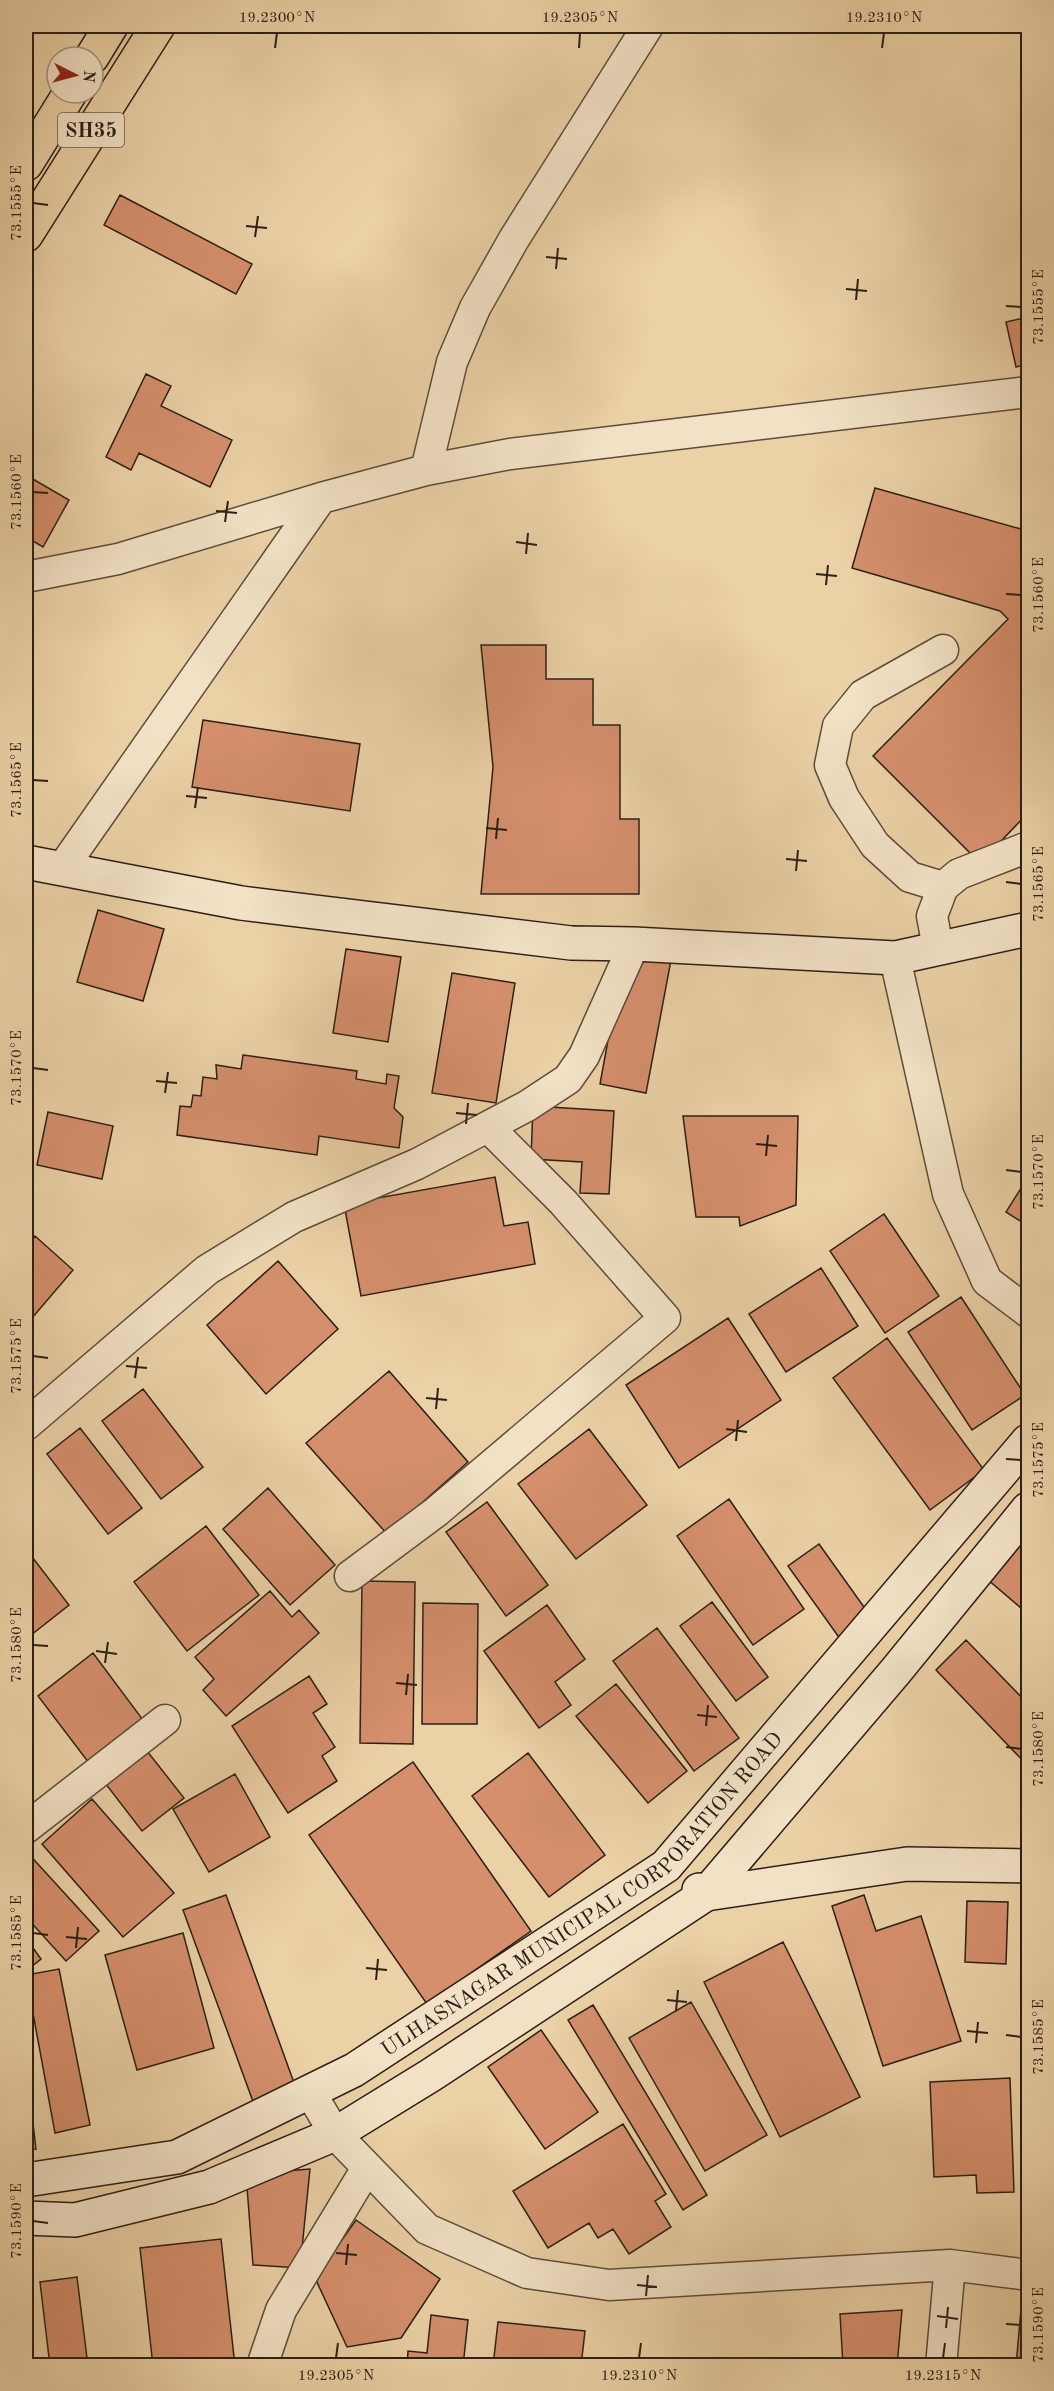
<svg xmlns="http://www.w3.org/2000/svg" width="1054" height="2391" font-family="'Old Standard TT',serif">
<rect width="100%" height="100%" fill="#ebd1a6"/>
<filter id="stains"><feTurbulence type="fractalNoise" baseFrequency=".00333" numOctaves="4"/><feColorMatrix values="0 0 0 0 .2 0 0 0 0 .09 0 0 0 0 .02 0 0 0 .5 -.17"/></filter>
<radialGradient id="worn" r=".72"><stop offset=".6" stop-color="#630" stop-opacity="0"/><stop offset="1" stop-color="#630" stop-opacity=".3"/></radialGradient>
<!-- building -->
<path fill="#d58f6c" stroke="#2b1f17" stroke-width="1.5" d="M 120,195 L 252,264 L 236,294 L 104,225 Z
M 1028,317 L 1028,364 L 1016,367 L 1006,322 Z
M 146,374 L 171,386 L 161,406 L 232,440 L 210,487 L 139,453 L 131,470 L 106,457 Z
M 26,475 L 69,500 L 43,547 L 26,537 Z
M 875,488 L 1028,531 L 1028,813 L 980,863 L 873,756 L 1008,619 L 1000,611 L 852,568 Z
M 481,645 L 546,645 L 546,679 L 593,679 L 593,725 L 620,725 L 620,819 L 639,819 L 639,894 L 481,894 L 493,767 Z
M 203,720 L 360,744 L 350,811 L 192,787 Z
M 98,910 L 164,929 L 143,1001 L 77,982 Z
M 346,949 L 401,957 L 388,1042 L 333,1033 Z
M 651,952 L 672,955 L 646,1093 L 600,1084 L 616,996 Z
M 452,973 L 515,983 L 496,1103 L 432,1093 Z
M 243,1055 L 357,1071 L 356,1079 L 386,1084 L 387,1074 L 399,1076 L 394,1108 L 403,1117 L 399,1148 L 319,1136 L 317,1155 L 177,1135 L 180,1106 L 191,1107 L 193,1095 L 201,1096 L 203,1077 L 217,1079 L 216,1065 L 241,1069 Z
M 533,1106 L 614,1111 L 609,1194 L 580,1193 L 582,1162 L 531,1159 Z
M 48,1112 L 113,1126 L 102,1179 L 37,1165 Z
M 683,1116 L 798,1116 L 796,1205 L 740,1226 L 739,1217 L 696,1217 Z
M 495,1177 L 504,1226 L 528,1222 L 535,1264 L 361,1296 L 344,1204 Z
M 1028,1177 L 1028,1226 L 1006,1212 Z
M 884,1214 L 939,1296 L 885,1333 L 830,1251 Z
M 35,1236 L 73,1270 L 26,1325 L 26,1247 Z
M 278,1261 L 338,1329 L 266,1394 L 207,1325 Z
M 821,1268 L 858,1326 L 786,1372 L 749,1314 Z
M 961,1297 L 1025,1395 L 972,1430 L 908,1332 Z
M 728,1318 L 781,1400 L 679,1468 L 626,1385 Z
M 887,1338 L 984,1470 L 930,1510 L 833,1378 Z
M 389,1371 L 468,1462 L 387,1534 L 306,1443 Z
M 143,1389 L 203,1467 L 161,1499 L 102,1421 Z
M 80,1428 L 142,1508 L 108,1534 L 47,1454 Z
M 589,1429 L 647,1505 L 576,1559 L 518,1484 Z
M 268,1488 L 335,1565 L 290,1605 L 223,1529 Z
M 729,1499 L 804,1609 L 753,1645 L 677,1536 Z
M 487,1502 L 548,1585 L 506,1616 L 446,1532 Z
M 1028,1515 L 1028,1614 L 980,1573 Z
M 206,1526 L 259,1595 L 187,1651 L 134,1582 Z
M 819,1544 L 874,1621 L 843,1643 L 788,1566 Z
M 26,1549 L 69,1605 L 26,1639 Z
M 362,1581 L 415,1582 L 413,1744 L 360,1743 Z
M 270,1591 L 292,1617 L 299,1610 L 319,1633 L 226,1716 L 203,1690 L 214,1679 L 195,1657 Z
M 712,1602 L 768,1677 L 736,1701 L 680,1626 Z
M 423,1603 L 478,1604 L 477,1724 L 422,1724 Z
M 547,1605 L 585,1659 L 555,1682 L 571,1705 L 539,1728 L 484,1651 Z
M 657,1628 L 739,1738 L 694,1771 L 613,1661 Z
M 966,1640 L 1028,1704 L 1028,1766 L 936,1670 Z
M 93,1653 L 146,1724 L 92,1767 L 38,1696 Z
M 309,1676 L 327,1704 L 313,1713 L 335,1747 L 322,1756 L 337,1781 L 288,1813 L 232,1726 Z
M 616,1684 L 687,1771 L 648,1803 L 576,1716 Z
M 147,1751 L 184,1798 L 142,1831 L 105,1783 Z
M 528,1753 L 605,1855 L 549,1897 L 472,1796 Z
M 413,1762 L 531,1931 L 427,2004 L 309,1835 Z
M 235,1774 L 270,1837 L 209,1872 L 173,1809 Z
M 92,1799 L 174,1893 L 123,1937 L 42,1844 Z
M 26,1851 L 99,1931 L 66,1961 L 26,1917 Z
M 226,1895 L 297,2091 L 255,2107 L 183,1910 Z
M 864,1895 L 876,1931 L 921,1916 L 961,2041 L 883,2066 L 832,1906 Z
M 967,1901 L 1008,1902 L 1006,1964 L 965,1962 Z
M 183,1933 L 214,2048 L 137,2070 L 105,1955 Z
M 26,1938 L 41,1959 L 26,1971 Z
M 783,1942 L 860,2097 L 780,2137 L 704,1982 Z
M 59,1969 L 90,2125 L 55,2133 L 26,1975 Z
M 691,2002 L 767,2135 L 705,2171 L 629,2038 Z
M 593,2005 L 707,2195 L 683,2210 L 568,2020 Z
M 541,2030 L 598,2112 L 545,2149 L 488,2067 Z
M 26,2062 L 36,2149 L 26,2150 Z
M 1010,2078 L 1014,2192 L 977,2193 L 976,2175 L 934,2177 L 930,2082 Z
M 623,2124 L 666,2194 L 655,2201 L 671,2227 L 629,2254 L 613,2229 L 598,2238 L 589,2223 L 548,2248 L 513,2191 Z
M 310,2169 L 300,2268 L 253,2265 L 246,2174 Z
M 356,2220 L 440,2279 L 401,2338 L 347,2347 L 315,2278 Z
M 221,2239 L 235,2366 L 153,2366 L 140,2248 Z
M 77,2277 L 88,2366 L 50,2366 L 40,2282 Z
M 1022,2298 L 1028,2298 L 1028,2366 L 1016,2366 Z
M 902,2310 L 897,2366 L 843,2366 L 840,2314 Z
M 431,2315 L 468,2320 L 463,2366 L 407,2366 L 408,2351 L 427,2353 Z
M 498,2322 L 585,2331 L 581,2366 L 493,2366 Z"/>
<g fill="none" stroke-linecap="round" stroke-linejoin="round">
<defs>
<path id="street" d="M 426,470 L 452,362 L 475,308 L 514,239 L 648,26
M 26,577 L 118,559 L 321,498 L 426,470 L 510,454 L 1028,392
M 61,870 L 321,498
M 943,887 L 910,877 L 875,845 L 844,798 L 830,765 L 838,726 L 863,695 L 943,650
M 938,948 L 932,916 L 943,887 L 959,874 L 1028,847
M 895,958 L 948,1194 L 987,1281 L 1028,1312
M 26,1425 L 207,1270 L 294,1217 L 417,1164 L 527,1106 L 568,1079 L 584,1056 L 634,944
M 350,1576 L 436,1512 L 665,1318 L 563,1202 L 488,1127
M 26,1828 L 165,1720
M 310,2092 L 335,2134 L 427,2229 L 527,2273 L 609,2285 L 950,2265
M 262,2366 L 281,2310 L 367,2168
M 941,2366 L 950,2265 L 1028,2275"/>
<g id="secondary">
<path d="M 26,862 L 241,903 L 571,943 L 634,944 L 895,958 L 1028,929"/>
<path d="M 699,1890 L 706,1894 L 907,1864 L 1028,1866"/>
<path id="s1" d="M 26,2180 L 177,2157 L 354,2070 L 666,1866 L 1028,1441"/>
<path d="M 26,2218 L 75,2220 L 209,2187 L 335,2134 L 431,2075 L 706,1894 L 895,1672 L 1028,1509"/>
</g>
<path id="primary" d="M 92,57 L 111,26
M 26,164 L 70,93
M 26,235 L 158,26"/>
</defs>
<!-- street casing -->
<use href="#street" stroke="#5b4c3b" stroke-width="33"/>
<!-- secondary casing -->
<use href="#secondary" stroke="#2b1f17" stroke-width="36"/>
<!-- primary casing -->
<use href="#primary" stroke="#2b1f17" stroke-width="36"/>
<!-- street -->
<use href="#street" stroke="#f2e1c5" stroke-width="30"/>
<!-- secondary -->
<use href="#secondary" stroke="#f2e1c5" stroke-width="33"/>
<!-- primary -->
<use href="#primary" stroke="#ebd1a6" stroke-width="33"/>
</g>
<!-- ticks -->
<path fill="none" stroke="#2b1f17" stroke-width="2" d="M 275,48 L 277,33M 579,48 L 580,33M 882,48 L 884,33M 33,203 L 48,205M 246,226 L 267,228M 255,237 L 258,216M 546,257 L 567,259M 556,269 L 558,248M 846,289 L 867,291M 856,300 L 858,279M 1006,306 L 1021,307M 33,492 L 48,493M 216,511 L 237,513M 225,522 L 228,501M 516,542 L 537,545M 526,554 L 528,533M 816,574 L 837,576M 826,585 L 828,565M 1006,594 L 1021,595M 33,780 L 48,781M 186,796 L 207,798M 195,808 L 198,787M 486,828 L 507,830M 496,839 L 498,818M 786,859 L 807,861M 796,871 L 798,850M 1006,882 L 1021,884M 33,1068 L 48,1070M 156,1081 L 177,1083M 165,1093 L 168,1072M 456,1113 L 477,1115M 466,1124 L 468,1103M 756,1144 L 777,1146M 766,1156 L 768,1135M 1006,1170 L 1021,1172M 33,1356 L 48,1358M 126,1366 L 147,1368M 135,1378 L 138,1357M 426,1398 L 447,1400M 436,1409 L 438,1388M 726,1429 L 747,1432M 736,1441 L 738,1420M 1006,1459 L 1021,1460M 33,1645 L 48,1646M 96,1651 L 117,1654M 105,1663 L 108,1642M 396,1683 L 417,1685M 406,1695 L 408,1674M 697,1715 L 717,1717M 706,1726 L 708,1705M 1006,1747 L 1021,1749M 33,1933 L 48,1935M 66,1937 L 87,1939M 76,1948 L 78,1927M 366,1968 L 387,1970M 376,1980 L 378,1959M 667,2000 L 687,2002M 676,2011 L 678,1990M 967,2031 L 988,2033M 1006,2035 L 1021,2037M 976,2043 L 978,2022M 33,2221 L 48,2223M 336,2253 L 357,2255M 346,2265 L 348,2244M 637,2285 L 657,2287M 646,2296 L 648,2275M 937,2316 L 958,2319M 1006,2324 L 1021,2325M 946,2328 L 948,2307M 336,2358 L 338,2343M 639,2358 L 641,2343M 943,2358 L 945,2343"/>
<g text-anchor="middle" stroke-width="5" stroke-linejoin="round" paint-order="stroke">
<!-- shield labels -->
<rect fill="#f2e1c5" stroke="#67594b" stroke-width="1.5" x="58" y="113" width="66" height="34" rx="4.5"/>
<g font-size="20" font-weight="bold" fill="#2b1f17">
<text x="91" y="137">SH35</text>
</g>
<!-- street labels -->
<g font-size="21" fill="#2b1f17" stroke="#f2e1c5">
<text dy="7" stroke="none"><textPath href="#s1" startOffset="640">ULHASNAGAR MUNICIPAL CORPORATION ROAD</textPath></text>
</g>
</g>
<!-- margin -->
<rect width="1054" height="2391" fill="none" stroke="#ebd1a6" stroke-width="66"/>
<!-- north arrow -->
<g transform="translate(75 75) rotate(96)"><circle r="28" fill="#f2e1c5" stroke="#a2937f" stroke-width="1.5"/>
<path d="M0-4.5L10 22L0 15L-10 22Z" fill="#8f2418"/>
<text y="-9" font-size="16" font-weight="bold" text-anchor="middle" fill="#2b1f17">N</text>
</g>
<rect x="33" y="33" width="988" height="2325" fill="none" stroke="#2b1f17" stroke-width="2"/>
<g font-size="15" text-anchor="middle" fill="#2b1f17">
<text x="277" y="22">19.2300°N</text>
<text x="580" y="22">19.2305°N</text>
<text x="884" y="22">19.2310°N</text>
<text transform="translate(16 203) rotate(-90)" y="5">73.1555°E</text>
<text transform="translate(1038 307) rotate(-90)" y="5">73.1555°E</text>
<text transform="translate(16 492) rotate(-90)" y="5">73.1560°E</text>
<text transform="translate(1038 595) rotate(-90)" y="5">73.1560°E</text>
<text transform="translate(16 780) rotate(-90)" y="5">73.1565°E</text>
<text transform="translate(1038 884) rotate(-90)" y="5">73.1565°E</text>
<text transform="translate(16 1068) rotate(-90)" y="5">73.1570°E</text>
<text transform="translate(1038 1172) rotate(-90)" y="5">73.1570°E</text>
<text transform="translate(16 1356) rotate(-90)" y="5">73.1575°E</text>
<text transform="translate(1038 1460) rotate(-90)" y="5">73.1575°E</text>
<text transform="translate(16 1645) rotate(-90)" y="5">73.1580°E</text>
<text transform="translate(1038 1749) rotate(-90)" y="5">73.1580°E</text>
<text transform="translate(16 1933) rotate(-90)" y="5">73.1585°E</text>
<text transform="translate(1038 2037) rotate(-90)" y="5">73.1585°E</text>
<text transform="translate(16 2221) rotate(-90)" y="5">73.1590°E</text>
<text transform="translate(1038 2325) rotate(-90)" y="5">73.1590°E</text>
<text x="336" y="2380">19.2305°N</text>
<text x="639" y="2380">19.2310°N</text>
<text x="943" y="2380">19.2315°N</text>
</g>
<rect width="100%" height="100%" filter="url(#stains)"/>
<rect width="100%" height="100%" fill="url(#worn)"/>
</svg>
